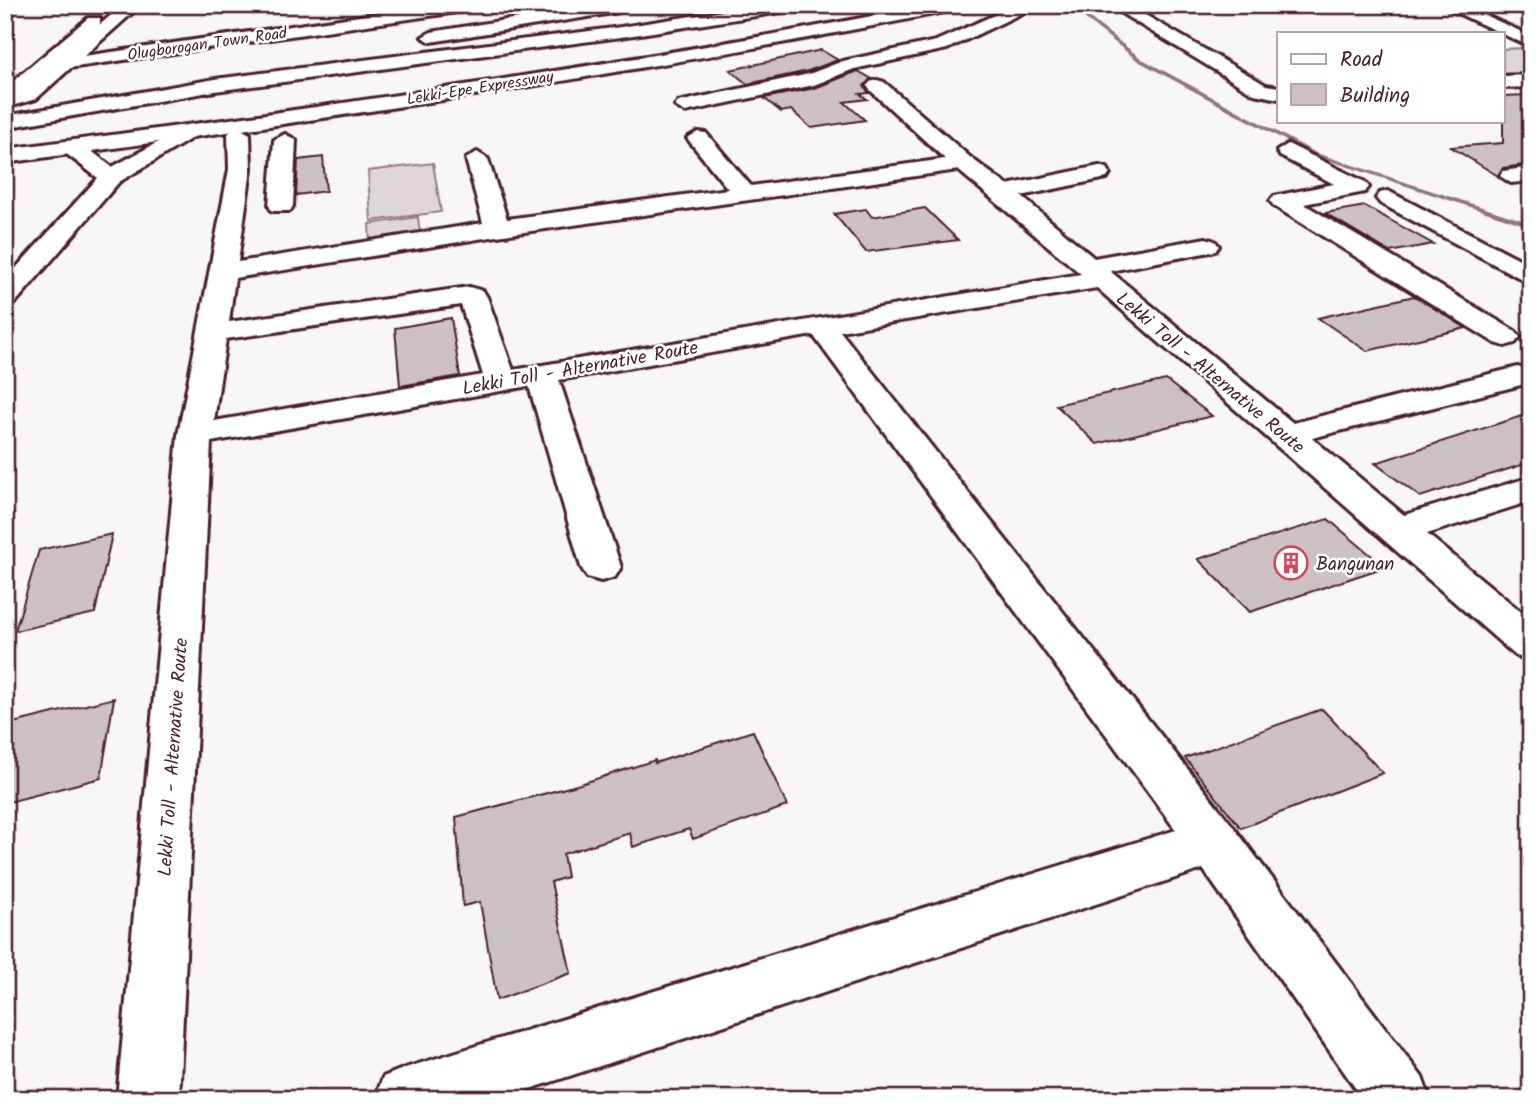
<svg xmlns="http://www.w3.org/2000/svg" width="1536" height="1104" font-family="Kalam,sans-serif">
<rect width="100%" height="100%" fill="#f8f6f7"/>
<filter id="ink" filterUnits="userSpaceOnUse"><feTurbulence type="fractalNoise" baseFrequency=".0143" numOctaves="2"/><feDisplacementMap in="SourceGraphic" scale="14" xChannelSelector="R" yChannelSelector="G"/><feConvolveMatrix kernelMatrix="1 2 1 2 8 2 1 2 1" color-interpolation-filters="sRGB"/></filter>
<g filter="url(#ink)">
<!-- green -->
<path fill="#ded6d9" stroke="#947a82" stroke-width="2" d="M 1523,48 L 1531,51 L 1531,74 L 1503,73 L 1503,49 Z
M 433,163 L 441,212 L 371,221 L 368,171 Z
M 418,217 L 420,234 L 370,242 L 369,224 Z"/>
<g fill="none" stroke-linecap="round" stroke-linejoin="round">
<!-- stream -->
<path fill="#8f747b" fill-rule="evenodd" d="M 1068,5 L 1073,5 L 1142,59 L 1316,153 L 1531,223 L 1531,227 L 1312,155 L 1138,61 Z"/>
</g>
<!-- building -->
<path fill="#cdc1c4" stroke="#4a1f2b" stroke-width="2" d="M 821,50 L 838,60 L 808,71 L 747,84 L 730,70 Z
M 858,71 L 872,79 L 864,86 L 869,93 L 860,94 L 867,99 L 844,102 L 865,120 L 811,128 L 791,110 L 781,112 L 764,98 L 815,88 Z
M 1531,95 L 1531,164 L 1503,168 L 1498,176 L 1451,147 L 1503,143 L 1503,96 Z
M 323,157 L 326,191 L 296,195 L 298,160 Z
M 1365,206 L 1433,244 L 1390,252 L 1325,213 Z
M 925,208 L 958,240 L 866,252 L 834,214 L 866,209 L 872,217 Z
M 1414,296 L 1466,328 L 1367,351 L 1318,318 Z
M 451,318 L 460,376 L 400,386 L 395,328 Z
M 1166,380 L 1212,416 L 1097,444 L 1056,405 Z
M 1531,413 L 1531,462 L 1420,497 L 1375,463 Z
M 1328,519 L 1385,567 L 1250,612 L 1198,559 Z
M 112,534 L 95,613 L 15,631 L 39,550 Z
M 114,698 L 101,778 L 5,803 L 5,725 Z
M 1322,709 L 1383,773 L 1241,828 L 1185,758 Z
M 753,731 L 787,806 L 693,839 L 689,829 L 633,847 L 630,833 L 563,854 L 567,877 L 551,882 L 571,973 L 497,1000 L 480,902 L 463,906 L 456,817 L 577,785 L 655,760 L 655,763 Z"/>
<g fill="none" stroke-linecap="round" stroke-linejoin="round">
<defs>
<path id="minor" d="M 436,5 L 479,5 L 471,10 L 69,68 L 63,67 L 62,60 L 25,94 L 5,101 L 5,88 L 88,18 L 100,18 L 100,26 L 63,59 Z
M 600,5 L 627,7 L 619,12 L 431,42 L 422,37 L 431,32 Z
M 1017,5 L 1039,5 L 947,49 L 854,69 L 814,85 L 685,112 L 675,106 L 678,102 L 809,74 L 843,61 L 936,41 Z
M 1108,5 L 1128,5 L 1266,85 L 1279,87 L 1279,99 L 1254,94 Z
M 1440,5 L 1462,5 L 1531,36 L 1531,47 Z
M 1531,75 L 1531,87 L 1503,88 L 1503,76 Z
M 877,80 L 884,82 L 971,158 L 1007,185 L 1099,166 L 1107,168 L 1110,173 L 1107,178 L 1021,196 L 1094,258 L 1206,238 L 1215,241 L 1219,246 L 1215,251 L 1110,271 L 1293,423 L 1518,367 L 1531,372 L 1529,383 L 1312,438 L 1404,515 L 1531,477 L 1531,501 L 1427,534 L 1531,620 L 1531,660 L 1516,656 L 1097,288 L 840,331 L 1232,825 L 1422,1077 L 1430,1099 L 1363,1099 L 1203,869 L 499,1099 L 375,1099 L 383,1077 L 405,1068 L 1176,830 L 813,335 L 559,380 L 621,567 L 615,577 L 601,581 L 587,577 L 581,567 L 529,386 L 211,442 L 179,1099 L 117,1099 L 178,435 L 229,169 L 228,134 L 232,130 L 239,128 L 250,134 L 251,169 L 238,262 L 483,223 L 466,159 L 477,152 L 488,159 L 507,219 L 728,189 L 687,138 L 698,132 L 706,133 L 751,186 L 945,159 L 870,90 L 867,86 L 870,82 ZM 958,170 L 1081,274 L 513,370 L 487,297 L 483,291 L 469,287 L 229,322 L 235,278 L 497,236 ZM 461,305 L 483,375 L 214,421 L 226,339 Z
M 190,125 L 197,127 L 201,131 L 197,135 L 119,182 L 15,303 L 5,305 L 5,280 L 98,178 L 64,152 L 61,147 L 64,142 L 80,142 L 112,167 Z
M 285,134 L 296,140 L 293,206 L 290,211 L 272,211 L 269,206 L 274,140 Z
M 1288,144 L 1365,182 L 1369,187 L 1365,192 L 1304,204 L 1515,331 L 1520,337 L 1515,343 L 1505,346 L 1495,343 L 1274,206 L 1270,201 L 1274,196 L 1334,184 L 1280,156 L 1277,151 Z
M 1531,167 L 1531,181 L 1511,183 L 1500,176 L 1503,171 Z
M 1388,191 L 1531,265 L 1531,284 L 1380,203 L 1376,198 L 1380,193 Z"/>
<path id="major" d="M 123,5 L 141,5 L 36,99 L 5,108 L 5,96 L 22,91 Z"/>
<path id="highway" d="M 762,5 L 802,5 L 794,10 L 621,37 L 215,91 L 5,128 L 5,116 L 215,79 L 621,27 Z
M 929,5 L 962,5 L 954,10 C 640,73 323,120 5,163 L 5,149 C 314,109 623,65 929,5 Z"/>
</defs>
<!-- minor casing -->
<use href="#minor" stroke="#4a1f2b" stroke-width="6"/>
<!-- major casing -->
<use href="#major" stroke="#4a1f2b" stroke-width="6"/>
<!-- highway casing -->
<use href="#highway" stroke="#4a1f2b" stroke-width="6"/>
<!-- minor -->
<use href="#minor" fill="#fff" fill-rule="evenodd"/>
<!-- major -->
<use href="#major" fill="#fff" fill-rule="evenodd"/>
<!-- highway -->
<use href="#highway" fill="#fff" fill-rule="evenodd"/>
</g>
</g>
<!-- icons -->
<defs>
<symbol id="building-ring" viewBox="-11 -11 22 22"><circle r="9.5" fill="#fff" stroke="#d1495b" stroke-width="1.5"/><path d="M-4-6H4V6H1V3H-1V6H-4ZM-2.5-4.3h1.7v1.8h-1.7ZM.8-4.3h1.7v1.8H.8ZM-2.5-1h1.7V.8h-1.7ZM.8-1h1.7V.8H.8Z" fill="#d1495b"/></symbol>
</defs>
<g fill-rule="evenodd">
<use href="#building-ring" x="1272" y="544" width="38" height="38"/>
</g>
<g text-anchor="middle" stroke-width="5" stroke-linejoin="round" paint-order="stroke">
<!-- far-street labels -->
<g font-size="16" fill="#4a1f2b" stroke="#fff">
<text transform="translate(207 43) rotate(-8)" y="6">Olugborogan Town Road</text>
<text transform="translate(480 87) rotate(-9)" y="6">Lekki-Epe Expressway</text>
</g>
<!-- street labels -->
<g font-size="19" fill="#4a1f2b" stroke="#fff">
<text transform="translate(580 367) rotate(-10)" y="7">Lekki Toll - Alternative Route</text>
<text transform="translate(1211 372) rotate(40)" y="7">Lekki Toll - Alternative Route</text>
<text transform="translate(172 757) rotate(-86)" y="7">Lekki Toll - Alternative Route</text>
</g>
<!-- poi labels -->
<g font-size="19" fill="#4a1f2b" stroke="#fff" text-anchor="start">
<text x="1316" y="570">Bangunan</text>
</g>
</g>
<!-- margin -->
<rect width="1536" height="1104" fill="none" stroke="#fff" stroke-width="28"/>
<rect x="14" y="14" width="1508" height="1076" fill="none" stroke="#4a1f2b" stroke-width="2.5" filter="url(#ink)"/>
<!-- legend -->
<rect x="1277" y="32" width="228" height="91" fill="#ffffff" stroke="#b7a5aa" stroke-width="2"/>
<rect x="1291" y="54" width="35" height="10" fill="#ffffff" stroke="#b7a5aa" stroke-width="2"/>
<text x="1340" y="66" font-size="21" fill="#4a1f2b">Road</text>
<rect x="1291" y="84" width="35" height="21" fill="#cdc1c4" stroke="#b7a5aa" stroke-width="2"/>
<text x="1340" y="102" font-size="21" fill="#4a1f2b">Building</text>
</svg>
